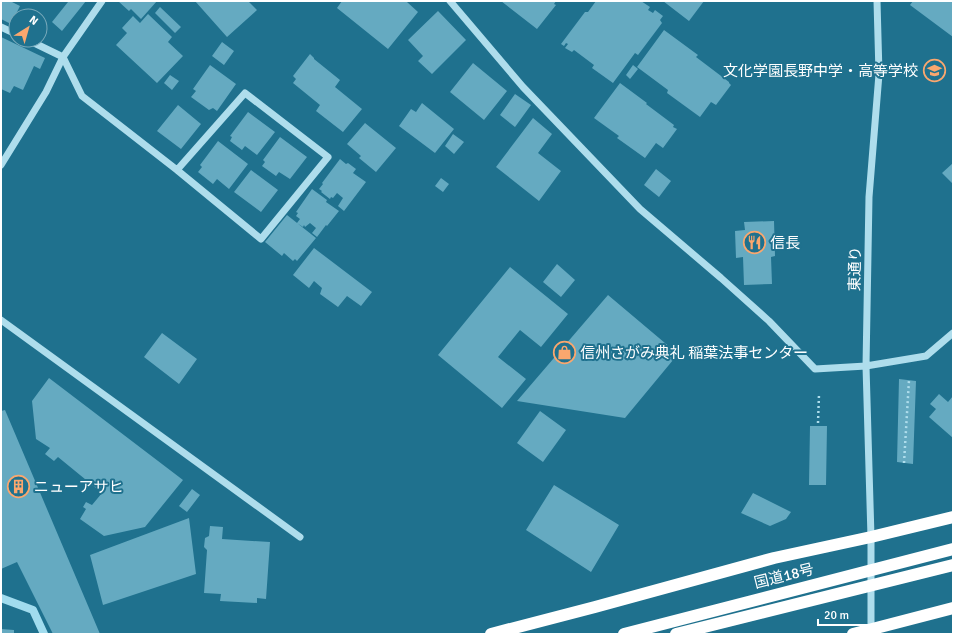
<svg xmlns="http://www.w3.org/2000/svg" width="954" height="635" font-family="Signika,'Noto Sans JP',sans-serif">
<rect width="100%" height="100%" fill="#1f718e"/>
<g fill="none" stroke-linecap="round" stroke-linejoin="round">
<!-- stream -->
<path stroke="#a1dcee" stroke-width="8" d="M 1,598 L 33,610 L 44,634"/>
</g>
<!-- building -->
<path fill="#65aac1" d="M 1,1 L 10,1 L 20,6 L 11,24 L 1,19 Z
M 66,1 L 86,1 L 62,31 L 52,22 L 68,2 Z
M 118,1 L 157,1 L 141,19 L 131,9 L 129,11 Z
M 195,1 L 248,1 L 257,10 L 227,37 Z
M 342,1 L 407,1 L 407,2 L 418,12 L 388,49 L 337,8 Z
M 501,1 L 556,1 L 554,4 L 556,5 L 537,29 Z
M 596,1 L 641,1 L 650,7 L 648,10 L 653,13 L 655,10 L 663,16 L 660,20 L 662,23 L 638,55 L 635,53 L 613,83 L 592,68 L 594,65 L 574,50 L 572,52 L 565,48 L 568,44 L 566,43 L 564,46 L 561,44 L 585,12 L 588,12 Z
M 663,1 L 704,1 L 689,21 Z
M 913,1 L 953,1 L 953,37 L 910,5 Z
M 160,7 L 181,27 L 175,33 L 155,13 Z
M 438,11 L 466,40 L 432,74 L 418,61 L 423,56 L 408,40 Z
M 148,14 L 172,37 L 168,42 L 183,56 L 157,83 L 116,45 L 127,33 L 122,28 L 133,16 L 140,23 Z
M 664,30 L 698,55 L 696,57 L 729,82 L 729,83 L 731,85 L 716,105 L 711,102 L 700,117 L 667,93 L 668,90 L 637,67 Z
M 1,37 L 45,58 L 40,69 L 34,66 L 23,90 L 14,86 L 10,93 L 1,89 Z
M 222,42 L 234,51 L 224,65 L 212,56 Z
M 310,54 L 314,58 L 314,59 L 340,80 L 335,87 L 362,109 L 343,132 L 316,111 L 320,105 L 293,83 L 296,79 L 293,76 Z
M 473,63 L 507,91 L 484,120 L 450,92 Z
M 210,65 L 236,84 L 217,111 L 213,108 L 209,110 L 191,97 L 196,91 L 193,89 Z
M 633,65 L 638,69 L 630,79 L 626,75 Z
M 170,75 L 179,81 L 172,90 L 164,83 Z
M 620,83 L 647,103 L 646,104 L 674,125 L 673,127 L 677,129 L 663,148 L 656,143 L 645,158 L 617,138 L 619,136 L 594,118 Z
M 515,94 L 531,105 L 515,127 L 500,115 Z
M 422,103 L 454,129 L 435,153 L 399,126 L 411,109 L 416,112 Z
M 178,105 L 201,124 L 181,149 L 157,131 Z
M 248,112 L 275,132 L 257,155 L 245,146 L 242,150 L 230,141 L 232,137 L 230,136 Z
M 533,118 L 552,134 L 538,153 L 561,171 L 539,201 L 496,167 Z
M 365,123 L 396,148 L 376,172 L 359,158 L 361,156 L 347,144 Z
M 453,134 L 464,142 L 454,154 L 445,146 Z
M 280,137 L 307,157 L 290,179 L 279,172 L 276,176 L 262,166 L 265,162 L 263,160 Z
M 218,141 L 248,164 L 229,189 L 217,179 L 213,184 L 198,172 L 202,167 L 200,165 Z
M 340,159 L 346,164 L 348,163 L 356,169 L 353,173 L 366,182 L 344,211 L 338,206 L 343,198 L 337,193 L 333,198 L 331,197 L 330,199 L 321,192 L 322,191 L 319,189 L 323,184 L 322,183 Z
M 953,163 L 953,184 L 942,173 Z
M 656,169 L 671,181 L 659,197 L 644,185 Z
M 251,170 L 278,190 L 261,212 L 234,192 Z
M 441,178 L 449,184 L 443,192 L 435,186 Z
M 312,189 L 327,200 L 326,202 L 339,211 L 327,226 L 326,225 L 317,237 L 312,233 L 316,228 L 310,223 L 305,227 L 304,225 L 303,227 L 297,223 L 300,219 L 296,216 L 298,213 L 296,212 Z
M 287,215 L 316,238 L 297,261 L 295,259 L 293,261 L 284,253 L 282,256 L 265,242 Z
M 774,221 L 775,256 L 771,257 L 772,284 L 744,285 L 743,257 L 736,258 L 735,231 L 745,230 L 744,222 Z
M 314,248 L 372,292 L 361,306 L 347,296 L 338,307 L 320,294 L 322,288 L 314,281 L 309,288 L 293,275 Z
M 557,264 L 575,280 L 561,297 L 543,282 Z
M 510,267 L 568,314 L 541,347 L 520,330 L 498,357 L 526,379 L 502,408 L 438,355 Z
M 608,295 L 678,354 L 625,418 L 517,401 Z
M 162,333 L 197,359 L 179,384 L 144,357 Z
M 49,378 L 183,480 L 145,527 L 104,536 L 80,519 L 86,509 L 83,507 L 86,502 L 92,505 L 102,493 L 58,457 L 54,461 L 45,454 L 50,448 L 36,439 L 32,401 Z
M 899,379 L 916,381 L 913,464 L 897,462 Z
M 939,394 L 948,402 L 953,396 L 953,438 L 929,417 L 936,409 L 930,404 Z
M 5,410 L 100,634 L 53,634 L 17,562 L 1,569 L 1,411 Z
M 540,411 L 566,430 L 543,462 L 517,443 Z
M 810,426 L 827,426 L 826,485 L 809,485 Z
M 554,485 L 619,525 L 591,572 L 526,530 Z
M 192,489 L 200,495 L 187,512 L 179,506 Z
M 753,493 L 791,512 L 786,519 L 770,526 L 741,513 Z
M 189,518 L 196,574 L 103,605 L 90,555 Z
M 210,526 L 223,527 L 222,539 L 270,542 L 266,599 L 257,598 L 257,603 L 220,601 L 221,594 L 204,593 L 207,550 L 204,547 L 205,538 L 209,536 Z
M 1,629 L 14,630 L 14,634 L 1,634 Z"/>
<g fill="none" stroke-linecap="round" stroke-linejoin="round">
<!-- path -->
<path stroke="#aeddec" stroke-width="2.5" stroke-dasharray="2 3" stroke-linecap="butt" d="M 818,423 L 819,394
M 904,463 L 909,380"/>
<!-- minor -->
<path stroke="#aeddec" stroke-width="7" d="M 450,1 L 523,87 L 640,209 L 721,278 L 769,321 L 815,369 L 866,366 L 926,356 L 953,333
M 1,27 L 16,34
M 28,40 L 63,57 L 82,96 L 177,170 L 261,239 L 328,157 L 245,93 L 177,170
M 1,165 L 46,92 L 63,57 L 102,1
M 1,320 L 300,537
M 871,632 L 871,537 L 866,366 L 869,197 L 879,74 L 877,1"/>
<!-- highway -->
<path stroke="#fff" stroke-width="12" d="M 491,634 L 595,607 L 774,558 L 871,537 L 953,517
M 853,634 L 953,608"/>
<!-- highway-bridge -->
<path stroke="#fff" stroke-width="12" d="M 624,634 L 953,549
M 676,634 L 953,565"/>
</g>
<!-- icons -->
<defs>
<symbol id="school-ring" viewBox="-11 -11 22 22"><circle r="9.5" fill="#1f718e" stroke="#faa76e" stroke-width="1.5"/><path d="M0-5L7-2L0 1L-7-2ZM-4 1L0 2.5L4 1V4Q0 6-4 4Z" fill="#faa76e"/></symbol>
<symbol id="restaurant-ring" viewBox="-11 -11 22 22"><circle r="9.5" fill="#1f718e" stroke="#faa76e" stroke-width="1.5"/><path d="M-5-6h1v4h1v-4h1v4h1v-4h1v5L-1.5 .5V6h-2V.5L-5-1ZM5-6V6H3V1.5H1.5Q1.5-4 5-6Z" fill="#faa76e"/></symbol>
<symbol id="shop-ring" viewBox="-11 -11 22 22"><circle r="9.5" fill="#1f718e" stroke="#faa76e" stroke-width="1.5"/><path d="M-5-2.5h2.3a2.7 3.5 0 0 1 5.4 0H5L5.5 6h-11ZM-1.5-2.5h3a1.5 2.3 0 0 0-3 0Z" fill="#faa76e"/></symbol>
<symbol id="building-ring" viewBox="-11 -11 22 22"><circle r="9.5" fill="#1f718e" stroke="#faa76e" stroke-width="1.5"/><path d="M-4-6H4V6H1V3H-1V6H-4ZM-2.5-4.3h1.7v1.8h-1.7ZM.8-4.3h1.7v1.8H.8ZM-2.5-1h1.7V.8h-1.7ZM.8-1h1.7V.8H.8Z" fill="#faa76e"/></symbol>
</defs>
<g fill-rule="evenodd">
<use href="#school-ring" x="922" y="58" width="25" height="25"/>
<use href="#restaurant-ring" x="742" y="230" width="25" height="25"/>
<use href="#shop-ring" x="552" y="340" width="25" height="25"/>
<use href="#building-ring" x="6" y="474" width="25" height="25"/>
</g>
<g text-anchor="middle" stroke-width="4" stroke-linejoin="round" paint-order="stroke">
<!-- poi labels -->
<g font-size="15" fill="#fff" stroke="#1f718e" text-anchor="start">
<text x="918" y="76" text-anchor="end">文化学園長野中学・高等学校</text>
<text x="770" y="248">信長</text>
<text x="580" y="358">信州さがみ典礼 稲葉法事センター</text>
<text x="34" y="492">ニューアサヒ</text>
</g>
<!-- street labels -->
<g font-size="15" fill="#fff" stroke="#1f718e">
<text transform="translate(855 269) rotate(-89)" y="5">東通り</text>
<text transform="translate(784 576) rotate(-14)" y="5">国道18号</text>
</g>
</g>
<!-- border -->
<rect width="954" height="635" fill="none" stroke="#ffffff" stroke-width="4"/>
<!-- north arrow -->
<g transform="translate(28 28) rotate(37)"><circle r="19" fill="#1f718e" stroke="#79aabb"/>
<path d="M0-3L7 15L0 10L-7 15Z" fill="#faa76e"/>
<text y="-6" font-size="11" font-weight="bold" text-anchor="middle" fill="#ffffff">N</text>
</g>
<!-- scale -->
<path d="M818 619v6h80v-6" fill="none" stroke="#ffffff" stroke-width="2"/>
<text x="824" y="619" font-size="12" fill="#ffffff" stroke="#1f718e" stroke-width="3" paint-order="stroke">20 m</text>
</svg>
